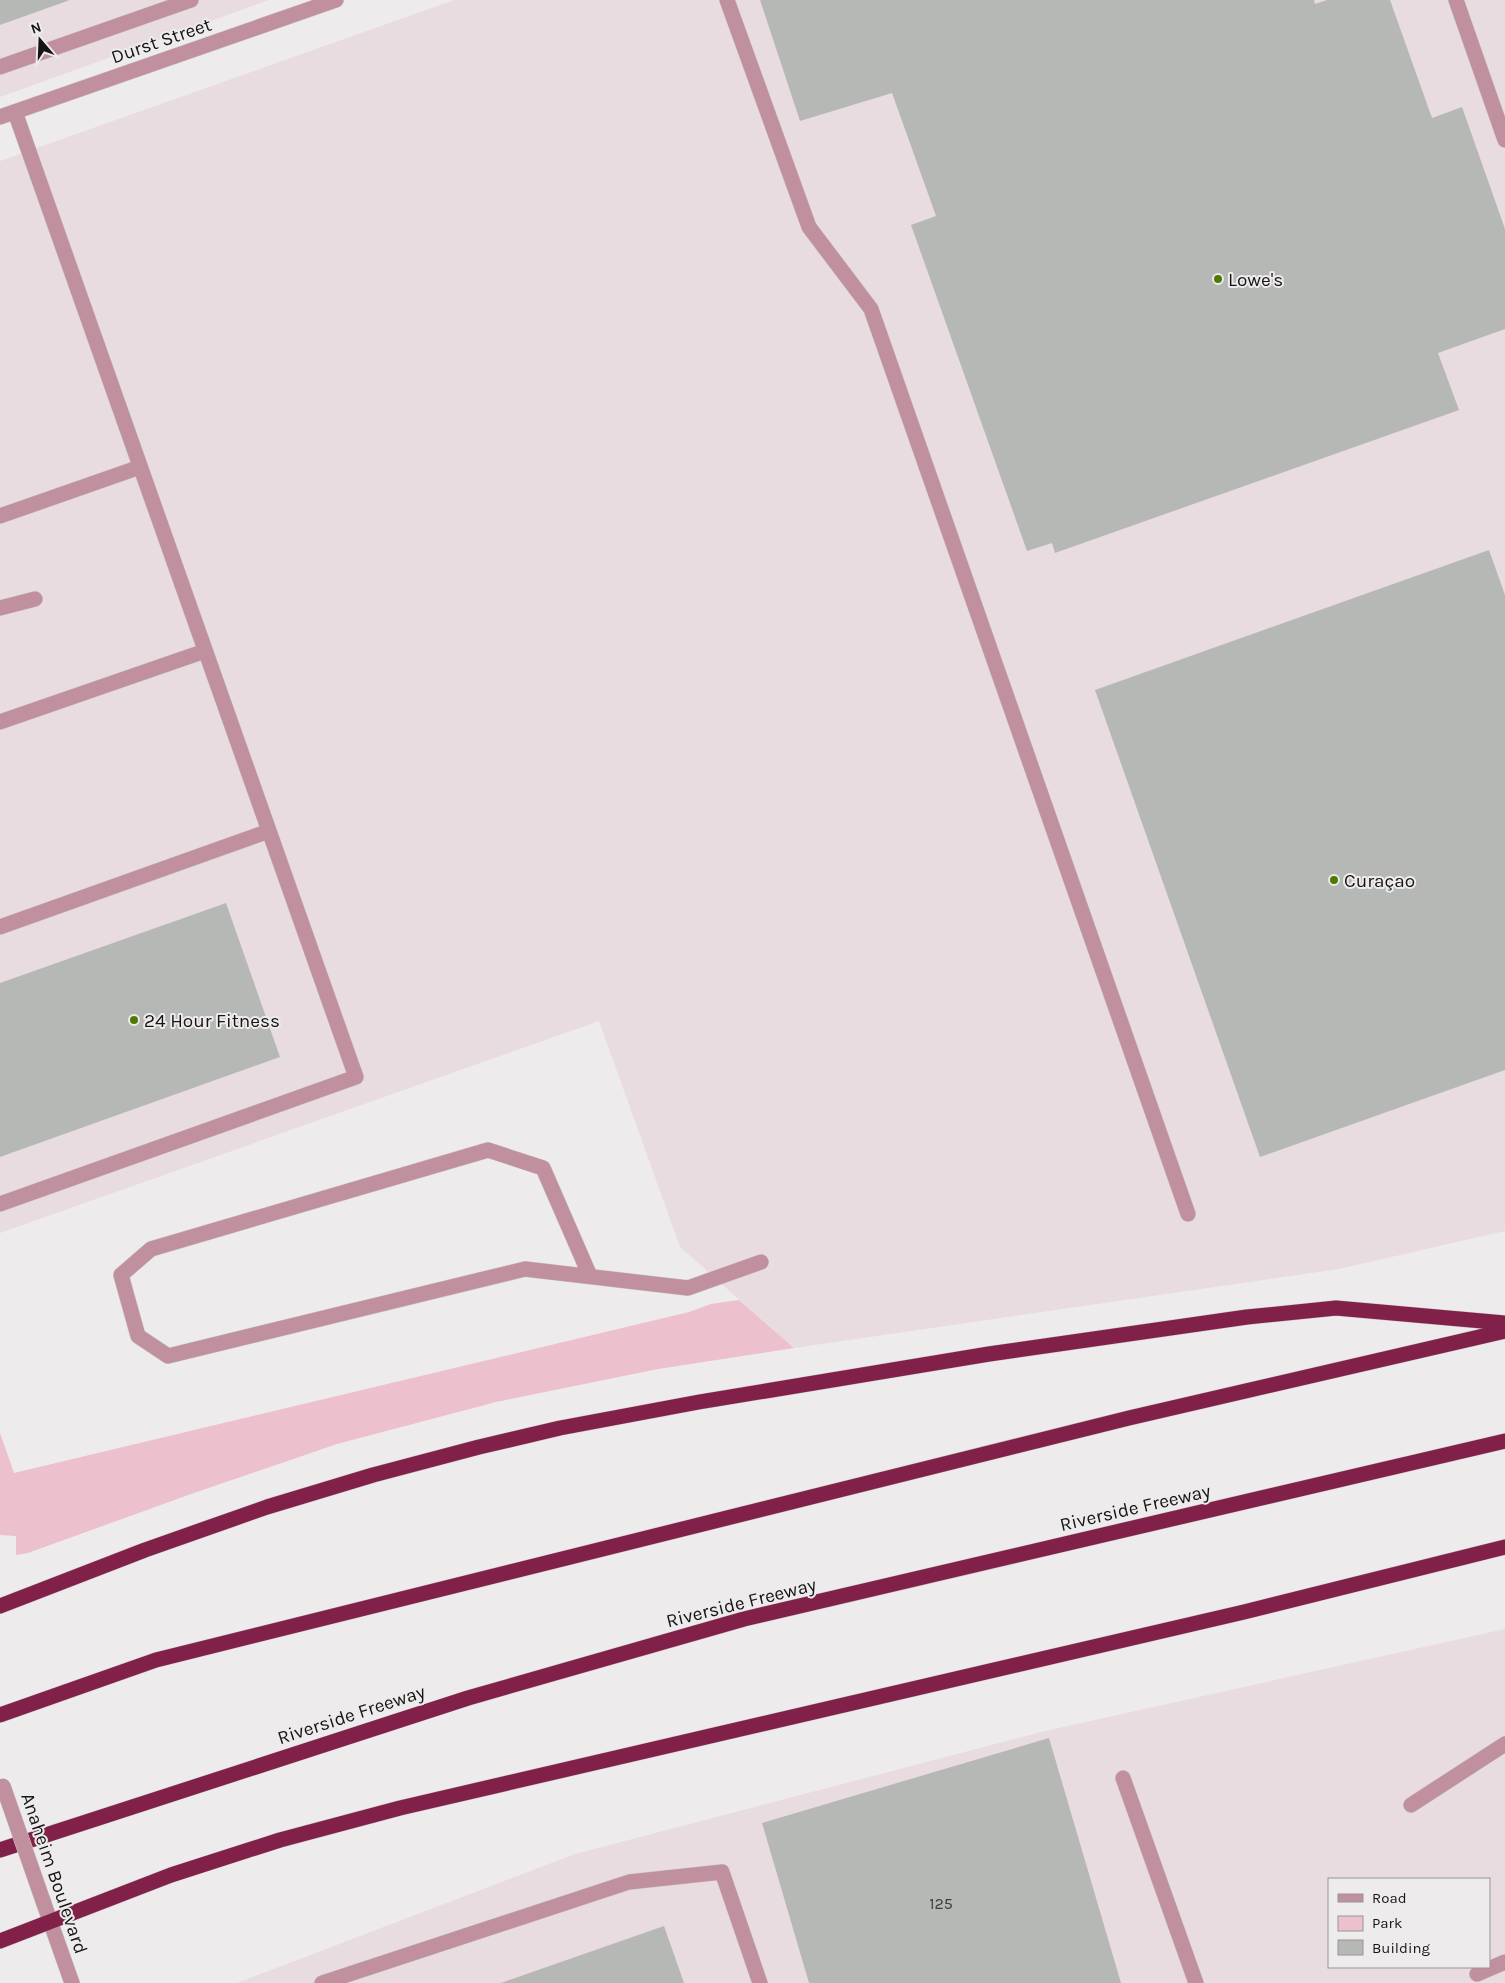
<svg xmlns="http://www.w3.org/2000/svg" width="1505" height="1983" font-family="Karla,sans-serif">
<rect width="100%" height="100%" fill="#eeebec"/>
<!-- built -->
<path fill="#e9dce0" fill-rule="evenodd" d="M 0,0 L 269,0 L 0,97 Z
M 454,0 L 1505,0 L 1505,1231 L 1339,1269 L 794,1348 L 680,1247 L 599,1021 L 0,1233 L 0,161 Z
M 1505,1629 L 1505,1983 L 237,1983 L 575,1854 L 1045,1731 ZM 1329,1879 L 1489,1879 L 1489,1967 L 1329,1967 Z"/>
<!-- green -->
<path fill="#ecc0cc" d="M 739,1300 L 794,1348 L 658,1369 L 496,1402 L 337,1444 L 191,1494 L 28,1553 L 16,1555 L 16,1536 L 0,1535 L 0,1433 L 14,1473 L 689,1312 L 711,1304 Z"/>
<!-- building -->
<path fill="#b6b8b5" d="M 0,0 L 70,0 L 0,25 Z
M 760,0 L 1314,0 L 1315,4 L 1327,0 L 1390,0 L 1432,118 L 1462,107 L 1505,229 L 1505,329 L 1438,353 L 1459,410 L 1055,553 L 1052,543 L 1027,551 L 911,225 L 936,216 L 892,93 L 800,121 Z
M 1489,550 L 1505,595 L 1505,1070 L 1260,1157 L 1095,690 Z
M 226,903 L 280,1057 L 0,1157 L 0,983 Z
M 1049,1738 L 1121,1983 L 809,1983 L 762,1823 Z
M 664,1926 L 684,1983 L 501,1983 Z"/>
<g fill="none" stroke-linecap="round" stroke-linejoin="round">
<defs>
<path id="minor" d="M 727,0 L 809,227 L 871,309 L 1188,1214
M 1456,0 L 1505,140
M 0,67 L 191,0
M 0,117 L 336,0
M 0,516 L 140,467
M 0,608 L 35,599
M 0,722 L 205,651
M 0,927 L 269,831
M 0,1204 L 356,1077 L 15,112
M 590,1276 L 543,1168 L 488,1150 L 151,1249 L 121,1275 L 138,1336 L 168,1356 L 525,1269 L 688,1288 L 761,1262
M 1123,1778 L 1196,1983
M 1411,1805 L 1505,1744
M 43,1901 L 72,1983
M 1477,1974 L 1505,1962
M 322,1983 L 629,1882 L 722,1872 L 760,1983"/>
<path id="highway" d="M 0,1606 L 145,1550 L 267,1507 L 373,1475 L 479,1447 L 560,1428 L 699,1402 L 989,1354 L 1247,1317 L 1336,1308 L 1505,1323
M 0,1715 L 156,1660 L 1129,1418 L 1505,1331
M 0,1850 L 468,1698 L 744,1619 L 1505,1441
M 0,1941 L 171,1875 L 280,1840 L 400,1808 L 1244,1612 L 1505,1547"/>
</defs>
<!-- minor casing -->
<use href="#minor" stroke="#cbc9ca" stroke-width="16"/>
<!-- highway casing -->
<use href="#highway" stroke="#cbc9ca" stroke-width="16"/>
<!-- minor -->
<use href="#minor" stroke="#c0909e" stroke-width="15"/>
<!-- highway -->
<use href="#highway" stroke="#812149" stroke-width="15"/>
<defs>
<path id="minor-bridge" d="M 3,1786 L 43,1901"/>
</defs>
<!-- minor-bridge casing -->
<use href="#minor-bridge" stroke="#cbc9ca" stroke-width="16" stroke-linecap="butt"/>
<!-- minor-bridge -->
<use href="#minor-bridge" stroke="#c0909e" stroke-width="15"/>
</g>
<!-- markers -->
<g fill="#4d7b01" stroke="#eeebec" stroke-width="2">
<circle cx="1218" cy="279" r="5"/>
<circle cx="1334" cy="880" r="5"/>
<circle cx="134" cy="1020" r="5"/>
</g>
<g text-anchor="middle" stroke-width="4" stroke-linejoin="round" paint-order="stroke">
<!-- number labels -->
<g font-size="16" fill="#3e3d3d">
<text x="941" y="1909">125</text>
</g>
<!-- street labels -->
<g font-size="19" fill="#161415" stroke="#eeebec">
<text transform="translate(161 40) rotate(-19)" y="7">Durst Street</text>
<text transform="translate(1135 1507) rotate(-13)" y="7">Riverside Freeway</text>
<text transform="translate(741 1602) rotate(-14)" y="7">Riverside Freeway</text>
<text transform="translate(351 1714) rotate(-18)" y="7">Riverside Freeway</text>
<text transform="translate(55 1873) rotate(71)" y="7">Anaheim Boulevard</text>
</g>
<!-- poi labels -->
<g font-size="19" fill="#161415" stroke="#eeebec" text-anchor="start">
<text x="1228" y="286">Lowe's</text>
<text x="1344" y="887">Curaçao</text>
<text x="144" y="1027">24 Hour Fitness</text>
</g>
</g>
<!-- legend -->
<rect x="1328" y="1878" width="162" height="90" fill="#eeebec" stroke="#989596"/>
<rect x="1338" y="1894" width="25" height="8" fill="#c0909e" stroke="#989596"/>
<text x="1372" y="1903" font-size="15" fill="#161415">Road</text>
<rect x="1338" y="1916" width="25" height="15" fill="#ecc0cc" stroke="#989596"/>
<text x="1372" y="1928" font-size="15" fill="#161415">Park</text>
<rect x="1338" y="1940" width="25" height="15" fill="#b6b8b5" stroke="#989596"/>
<text x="1372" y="1953" font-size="15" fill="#161415">Building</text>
<!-- north arrow -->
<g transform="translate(40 40) rotate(341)" stroke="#eeebec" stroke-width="4" paint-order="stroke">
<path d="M0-4L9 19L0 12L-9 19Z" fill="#161415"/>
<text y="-8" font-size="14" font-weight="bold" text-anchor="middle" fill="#161415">N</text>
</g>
</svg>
